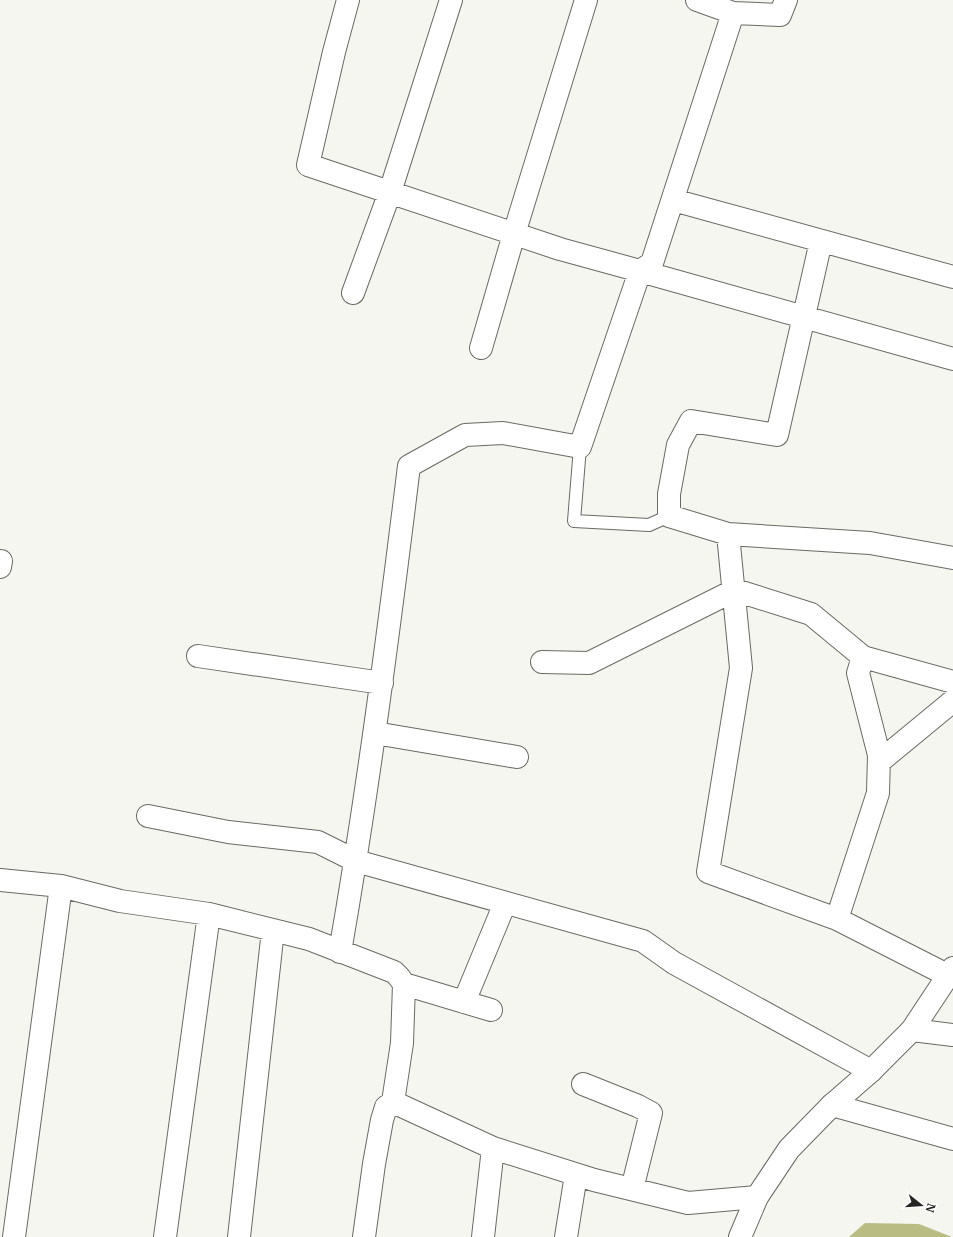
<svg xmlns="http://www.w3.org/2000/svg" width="953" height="1237" font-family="Merriweather,serif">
<rect width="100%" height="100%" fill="#f5f6ef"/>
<!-- forest -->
<path fill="#b9bd83" d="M 865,1223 L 919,1224 L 952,1237 L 849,1237 Z"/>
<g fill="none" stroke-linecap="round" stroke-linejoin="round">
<defs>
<path id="lane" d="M 580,447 L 574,521 L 649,525 L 669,516"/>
<path id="street" d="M 348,0 L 334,52 L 308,165 L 560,249 L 640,271 L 652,263 L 733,13
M 697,0 L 733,13 L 780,15 L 786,0
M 673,200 L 953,277
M 821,241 L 777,435 L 691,421 L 678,445 L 669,494 L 669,516 L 728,534 L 870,543 L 953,558
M 353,293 L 390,192 L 451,0
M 481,348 L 514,234 L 586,0
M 728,534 L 741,668 L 708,872 L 837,919 L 949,976
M 0,567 L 1,561
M 198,656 L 382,683
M 542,662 L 589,663 L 735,590 L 811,614 L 863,657 L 953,682
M 375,733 L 517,757
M 879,762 L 953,701
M 148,816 L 228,832 L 318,842 L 356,861 L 643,941 L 674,963 L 871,1071
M 0,880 L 61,886 L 120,901 L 209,914 L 309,939 L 394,972 L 399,977 L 404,984 L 402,1043 L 393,1102 L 493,1148 L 594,1180 L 688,1203 L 757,1197
M 837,919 L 878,793 L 879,755 L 858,673 L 863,657
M 340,952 C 368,791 389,629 409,466 L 465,435 L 503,433 L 580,447 L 640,271 L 953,359
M 404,984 L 491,1010
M 464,1002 L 505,903
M 912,1030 L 953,1035
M 583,1084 L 638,1106 L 651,1113 L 632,1189
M 832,1105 L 953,1139
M 14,1237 L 61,886
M 165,1237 L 209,914
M 239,1237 L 273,930
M 364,1237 L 374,1164 L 382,1120 L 386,1107 L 393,1102
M 483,1237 L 493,1148
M 566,1237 L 576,1175"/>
<path id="secondary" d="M 740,1237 L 757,1197 L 789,1149 L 832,1105 L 871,1071 L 912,1030 L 953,968"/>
</defs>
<!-- lane casing -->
<use href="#lane" stroke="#696a64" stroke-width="14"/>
<!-- street casing -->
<use href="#street" stroke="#696a64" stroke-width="24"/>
<!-- secondary casing -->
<use href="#secondary" stroke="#696a64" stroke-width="24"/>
<!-- lane -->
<use href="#lane" stroke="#fff" stroke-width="12"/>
<!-- street -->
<use href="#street" stroke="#fff" stroke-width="22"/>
<!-- secondary -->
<use href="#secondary" stroke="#fff" stroke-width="22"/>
</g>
<!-- north arrow -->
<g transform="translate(921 1205) rotate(107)" stroke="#ffffff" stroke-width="3" paint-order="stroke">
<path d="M0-3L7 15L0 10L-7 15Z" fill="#242522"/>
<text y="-6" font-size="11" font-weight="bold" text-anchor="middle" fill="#242522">N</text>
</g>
</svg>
